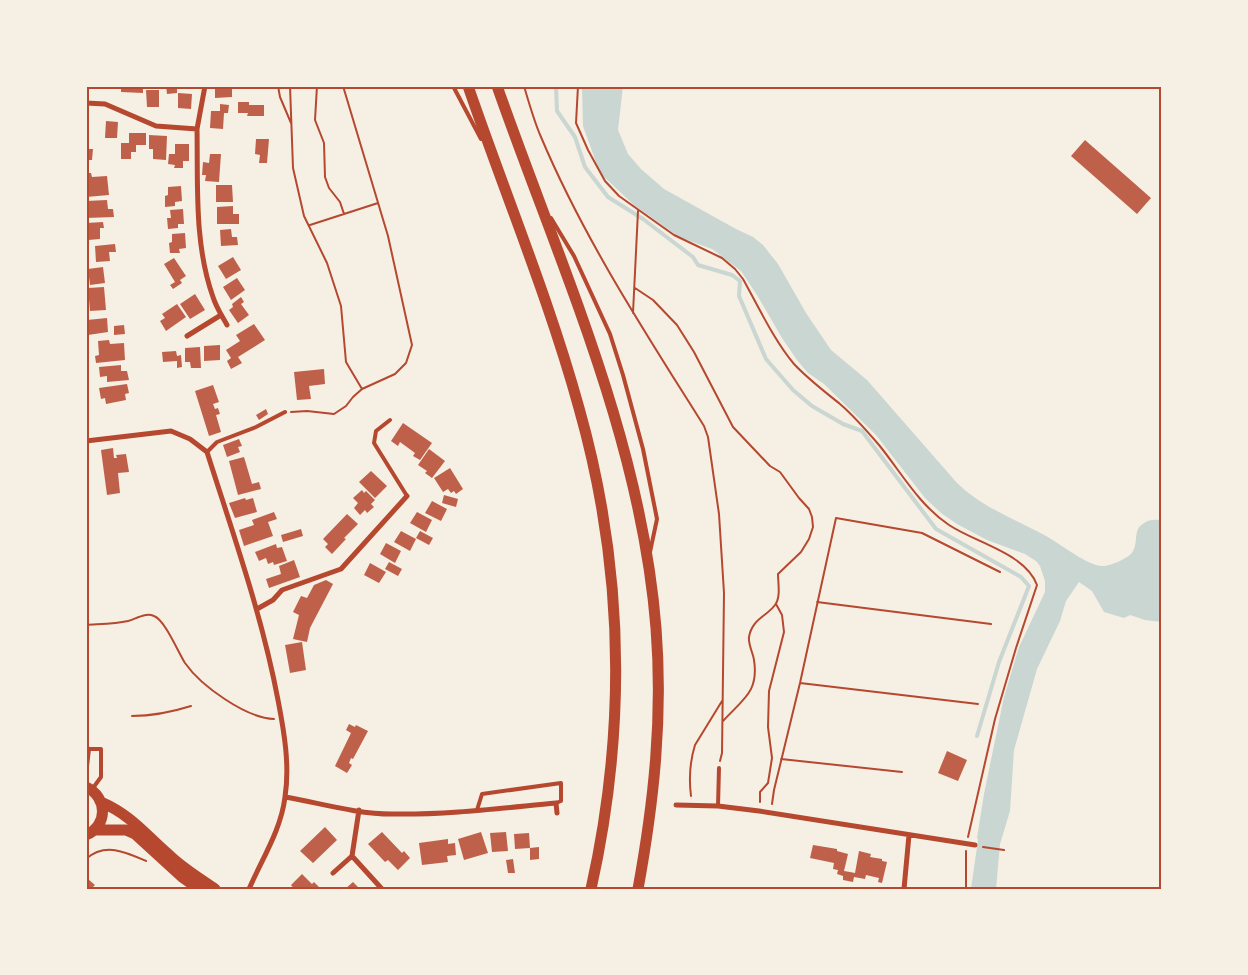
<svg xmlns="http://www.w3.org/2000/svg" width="1248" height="975" font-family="Montserrat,sans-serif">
<rect width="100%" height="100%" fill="#f6efe4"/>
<!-- water -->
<path fill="#c9d6d2" d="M 582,86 L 623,86 L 618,130 L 628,154 L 641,169 L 664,189 L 736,229 L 753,237 L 763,245 L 778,264 L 806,313 L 831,350 L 867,380 L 957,483 C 983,508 1015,519 1046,536 C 1059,543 1089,567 1103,566 C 1110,566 1130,558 1133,551 C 1137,545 1135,535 1138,529 C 1143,521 1154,518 1162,521 L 1162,622 L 1145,620 L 1130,615 L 1124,618 L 1104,612 L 1092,591 L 1079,582 L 1066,601 L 1060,621 L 1037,669 L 1014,750 L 1010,811 L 1000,844 L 996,889 L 971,889 L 978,840 L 977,838 L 984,794 L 1004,697 L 1019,647 L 1045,592 L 1045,581 L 1040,566 L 1036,561 L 1025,554 L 987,540 L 957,524 L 941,513 L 925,498 L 876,435 L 824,384 L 808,373 L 797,360 L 782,338 L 757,295 L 741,271 L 712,249 L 679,237 L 634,205 L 603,176 L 597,165 L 583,126 Z"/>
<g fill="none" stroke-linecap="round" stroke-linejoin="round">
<!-- stream -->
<path stroke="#c9d6d2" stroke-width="4" d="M 556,86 L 557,111 L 575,137 L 585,167 L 608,197 L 643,219 L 693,257 L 698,265 L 732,275 L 740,281 L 739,296 L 766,359 L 793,390 L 812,406 L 843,424 L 862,431 L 936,529 L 1021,577 L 1029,586 L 999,662 L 977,736"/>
</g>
<!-- building -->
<path fill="#bf614a" d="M 121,86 L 143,86 L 143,93 L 121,92 Z
M 166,86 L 177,86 L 177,93 L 167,94 Z
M 215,86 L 232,86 L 232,97 L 215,98 Z
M 146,90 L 159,90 L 159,107 L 147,107 Z
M 178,93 L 192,94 L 191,109 L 178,108 Z
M 238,102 L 249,102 L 249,105 L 264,105 L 264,116 L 247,116 L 248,113 L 238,113 Z
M 220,104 L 229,105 L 228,113 L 224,113 L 223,129 L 210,128 L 211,111 L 220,111 Z
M 106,121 L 118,122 L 117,138 L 105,138 Z
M 129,133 L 146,133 L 146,145 L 136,145 L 136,152 L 131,152 L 131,159 L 121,159 L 121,143 L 129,143 Z
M 149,135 L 167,136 L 166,160 L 153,159 L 153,149 L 149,149 Z
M 256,139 L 269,139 L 267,163 L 259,163 L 260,155 L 255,154 Z
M 1085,140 L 1151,198 L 1137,214 L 1071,156 Z
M 175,144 L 189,144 L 189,161 L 183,161 L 183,168 L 174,168 L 175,165 L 168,164 L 169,154 L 175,154 Z
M 86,149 L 93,149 L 92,160 L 89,160 L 89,170 L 86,170 Z
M 210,154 L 221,154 L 219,182 L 205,181 L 206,175 L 202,175 L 203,162 L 209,163 Z
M 86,173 L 91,173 L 92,177 L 107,176 L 109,195 L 86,197 Z
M 216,185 L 232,185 L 233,202 L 216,202 Z
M 181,186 L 182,201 L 175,202 L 175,206 L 165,207 L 165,196 L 168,195 L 168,187 Z
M 107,200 L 108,209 L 113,209 L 114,217 L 86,218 L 86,201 Z
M 233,206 L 233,214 L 239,214 L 239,224 L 217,224 L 217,207 Z
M 183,209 L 184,224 L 178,224 L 178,228 L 168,229 L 167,218 L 171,218 L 170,210 Z
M 103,222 L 104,228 L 100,228 L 100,239 L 88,240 L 86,223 Z
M 231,229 L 232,237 L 237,237 L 238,245 L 221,246 L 220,230 Z
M 185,233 L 186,248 L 179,249 L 180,253 L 170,253 L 169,243 L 172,242 L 172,234 Z
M 115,244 L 116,252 L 109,252 L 110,261 L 96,262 L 95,246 Z
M 233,257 L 241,270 L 226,279 L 218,266 Z
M 174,258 L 186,276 L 180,280 L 182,283 L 173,289 L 170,285 L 175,282 L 164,264 Z
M 103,267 L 105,283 L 90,285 L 88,269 Z
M 237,278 L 245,290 L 231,300 L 223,287 Z
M 104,287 L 106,310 L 90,311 L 88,288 Z
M 195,294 L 205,310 L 190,319 L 180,304 Z
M 241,297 L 244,302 L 241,304 L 249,315 L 238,323 L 229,310 L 233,307 L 232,304 Z
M 177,304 L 186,317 L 166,331 L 160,321 L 165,318 L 162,314 Z
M 107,318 L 108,332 L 88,335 L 87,320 Z
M 254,324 L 265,340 L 238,357 L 242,363 L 231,369 L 227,361 L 231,358 L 226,350 L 240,341 L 236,335 Z
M 124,325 L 125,334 L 114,335 L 114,326 Z
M 109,340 L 110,344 L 124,343 L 125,360 L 96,363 L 95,356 L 99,355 L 98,341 Z
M 220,345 L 220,360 L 204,361 L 204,346 Z
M 200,347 L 201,368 L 191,368 L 190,362 L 185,362 L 185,348 Z
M 176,351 L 177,356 L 181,355 L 182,367 L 177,368 L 177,361 L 163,362 L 162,352 Z
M 121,365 L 121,371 L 127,371 L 129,380 L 107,382 L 107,376 L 100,377 L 99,367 Z
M 324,369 L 325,384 L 309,386 L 311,399 L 297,400 L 294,372 Z
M 127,384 L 129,393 L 125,394 L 126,400 L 106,404 L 105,398 L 101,399 L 99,388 Z
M 213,385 L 219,402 L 213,404 L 215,409 L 218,408 L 220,414 L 216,415 L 221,432 L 209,436 L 195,391 Z
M 266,409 L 268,414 L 259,420 L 256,415 Z
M 403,423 L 432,443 L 420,460 L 413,456 L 415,453 L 400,442 L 398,446 L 391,441 Z
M 239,439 L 242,446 L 238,447 L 240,452 L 227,457 L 223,445 Z
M 113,448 L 114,458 L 117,458 L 116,455 L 126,454 L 129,472 L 118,473 L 120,493 L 107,495 L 101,450 Z
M 429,449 L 445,461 L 432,478 L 425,473 L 427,471 L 418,465 Z
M 244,457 L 252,484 L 259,482 L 261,489 L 238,495 L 229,461 Z
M 450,468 L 463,489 L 456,494 L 454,491 L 451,493 L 448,489 L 443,492 L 434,478 Z
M 371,471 L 387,486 L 375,498 L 359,482 Z
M 362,490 L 364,493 L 366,491 L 375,500 L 371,504 L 374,507 L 367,513 L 365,510 L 360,515 L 354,508 L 358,503 L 353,498 Z
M 444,495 L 458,499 L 456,507 L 442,503 Z
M 245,498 L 246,500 L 253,498 L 257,512 L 235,518 L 229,503 Z
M 432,501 L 447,509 L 441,521 L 425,513 Z
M 274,512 L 277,519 L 268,522 L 273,536 L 244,546 L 239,530 L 254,525 L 252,520 Z
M 417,512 L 432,520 L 426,532 L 410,523 Z
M 347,514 L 358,524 L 344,538 L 346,539 L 332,554 L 325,547 L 328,544 L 323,539 Z
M 301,529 L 303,536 L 283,542 L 281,535 Z
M 401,531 L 416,539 L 410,551 L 394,542 Z
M 420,531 L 433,538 L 429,545 L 416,538 Z
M 386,543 L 401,551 L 395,563 L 380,554 Z
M 276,544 L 277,548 L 282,547 L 287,561 L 274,565 L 273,562 L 268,564 L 266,558 L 259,561 L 255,552 Z
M 294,560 L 300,577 L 269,588 L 266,579 L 281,574 L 279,566 Z
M 389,562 L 402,569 L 398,576 L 385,569 Z
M 370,563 L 386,572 L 379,583 L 364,575 Z
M 326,580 L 333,584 L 310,628 L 307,642 L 293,639 L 299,615 L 293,612 L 301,596 L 307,598 L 314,585 Z
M 302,642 L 306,670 L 290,673 L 285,645 Z
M 349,724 L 355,727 L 356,725 L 368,731 L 353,759 L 351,758 L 349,763 L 352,765 L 347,773 L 335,766 L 351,733 L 346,730 Z
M 947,751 L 967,760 L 958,781 L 938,773 Z
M 325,827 L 337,840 L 313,863 L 300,851 Z
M 382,832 L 402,853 L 404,851 L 410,858 L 398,870 L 388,860 L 385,862 L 368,844 Z
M 481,832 L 488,853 L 464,860 L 458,839 Z
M 506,832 L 508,851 L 492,852 L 490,833 Z
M 529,833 L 530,848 L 515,849 L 514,834 Z
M 448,839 L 448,844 L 455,843 L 456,855 L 447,856 L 448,862 L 422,865 L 419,843 Z
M 813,845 L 837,849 L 837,851 L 848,854 L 844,871 L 850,872 L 855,873 L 859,851 L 871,854 L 870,857 L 882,859 L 882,861 L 887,862 L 882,883 L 878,882 L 879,878 L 866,875 L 865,879 L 854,877 L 853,882 L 843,880 L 843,876 L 837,874 L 838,870 L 833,869 L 834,863 L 810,858 Z
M 539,847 L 539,859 L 530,860 L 530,848 Z
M 513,859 L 515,873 L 508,873 L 506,860 Z
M 302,874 L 312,884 L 314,882 L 321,889 L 294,889 L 291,885 Z
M 88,879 L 95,885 L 91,889 L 86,889 L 86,880 Z
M 353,882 L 360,889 L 345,889 Z"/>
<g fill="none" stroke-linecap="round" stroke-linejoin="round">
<!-- path -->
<path stroke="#b5482f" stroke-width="2" d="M 278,86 L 280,97 L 291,123
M 290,86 L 293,168 L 304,216 L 327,263 L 341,306 L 346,362 L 362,389
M 524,86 C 529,103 534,121 541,137 C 584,239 645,332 704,426 L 708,437 L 719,514 L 724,593 L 722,753 L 720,761
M 578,86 L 576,123 L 588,150 L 605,181 L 619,196 L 674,235 L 722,258 L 735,269 L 743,279 C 758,306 775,342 794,364 C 808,379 824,391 840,404 C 854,416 867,431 879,445 C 901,472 919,505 949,525 C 976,543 1025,553 1037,585 L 1016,648 L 995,719 L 968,837
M 344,214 L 378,203
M 310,225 L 344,214 L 340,202 L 329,188 L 325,177 L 324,143 L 315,120 L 317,86
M 635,288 L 653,300 L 677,325 L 694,352 L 733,427 L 770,466 L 780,472 L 799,498 L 809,509 L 812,517 L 813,527 L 809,539 L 801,552 L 778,574 C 778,583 781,597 775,605 C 766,617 752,619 749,637 C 748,644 753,653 754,660 C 759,692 743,699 723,721
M 633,313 L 638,211
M 291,412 L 307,411 L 334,414 L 346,406 L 353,397 L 362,389 L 395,374 L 406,363 L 412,345 L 388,236 L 343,86
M 817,602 L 991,624
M 86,625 C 100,624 115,624 128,621 C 136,619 145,612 154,616 C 165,620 178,652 185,663 C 201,686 246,718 274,719
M 800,683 L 978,704
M 132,716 C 152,716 172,712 191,706
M 781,759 L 902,772
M 691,796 C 689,780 690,761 695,745 L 722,701
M 760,802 L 760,792 L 768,783 L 772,758 L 768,727 L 769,691 L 784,632 L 782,615 L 776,604
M 772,804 L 774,790 L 800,683 L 836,518 L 922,533 L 1000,572
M 983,847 L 1004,850
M 86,859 C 105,842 126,852 146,861
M 966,889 L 966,851"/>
<!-- service -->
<path stroke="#b5482f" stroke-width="4" d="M 453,86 L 481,139
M 551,218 L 574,256 L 610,334 L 623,375 L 643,449 L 657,519 L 650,552
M 390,420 L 376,431 L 374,443 L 407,496
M 207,452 L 217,442 L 256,427 L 285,412
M 86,747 L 89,749 L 101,749 L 101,777 L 93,788
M 86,775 L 89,749
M 718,806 L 719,768
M 477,810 L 482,794 L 561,783 L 561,801 L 556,803"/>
<!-- minor -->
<path stroke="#b5482f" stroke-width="5" d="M 86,103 L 105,104 L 156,126 L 197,129 C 198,184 194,244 213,297 C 216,307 222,316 227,325
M 197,129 L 205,86
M 187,336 L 221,315
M 86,441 L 171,431 L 190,439 L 207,452 C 233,534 262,615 278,700 C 284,731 290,765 285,797 C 281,830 262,859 249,889
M 257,609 L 273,600 L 282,590 L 341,569 L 407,496
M 285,797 C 320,803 356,814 392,814 C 446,815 502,808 556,803 L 557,813
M 676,805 L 718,806 L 759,811 L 975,845
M 359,810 L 352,856 L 382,889
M 333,873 L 352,856
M 904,889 L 909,835"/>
<!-- primary -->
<path stroke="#b5482f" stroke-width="11" d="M 86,787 C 108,797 108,826 86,835
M 101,802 C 131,815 145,834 168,854 C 182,868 199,878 215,889
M 95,830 L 126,830 L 135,834 L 182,877 L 199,889"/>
<!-- trunk -->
<path stroke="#b5482f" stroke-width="11" d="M 468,86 C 505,194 549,299 579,408 C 624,567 627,728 591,889
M 497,86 C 559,263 641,438 656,628 C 663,717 654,801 638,889"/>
</g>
<!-- border -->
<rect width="1248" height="975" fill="none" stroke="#f6efe4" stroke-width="175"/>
<rect x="88" y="88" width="1072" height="800" fill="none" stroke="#b5482f" stroke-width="2"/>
</svg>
